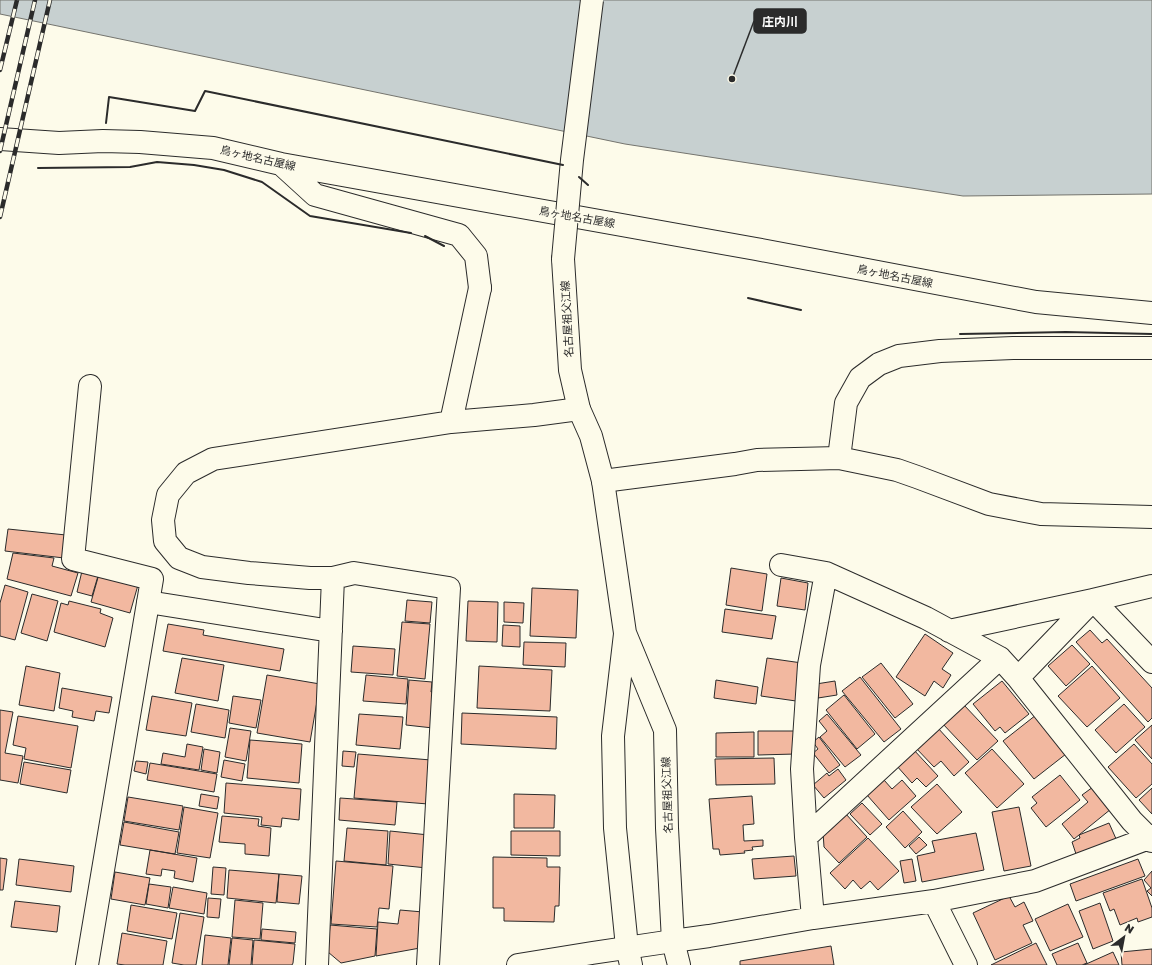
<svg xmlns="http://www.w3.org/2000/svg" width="1152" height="965" font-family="'Golos Text','Noto Sans JP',sans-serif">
<rect width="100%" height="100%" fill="#fdfbea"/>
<!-- water -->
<path fill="#c7d0d0" stroke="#74746e" d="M 0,0 L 1152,0 L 1152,194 L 963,196 L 625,144 L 0,14 Z"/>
<!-- building -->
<path fill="#f2b8a0" stroke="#2b2b2b" d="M 8,529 L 66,535 L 64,558 L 5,551 Z
M 13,553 L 54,558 L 52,566 L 78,573 L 71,596 L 7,579 Z
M 731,568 L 767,574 L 762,611 L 726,605 Z
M 82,571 L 98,576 L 92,596 L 77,592 Z
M 99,574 L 138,585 L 130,613 L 91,602 Z
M 781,578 L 808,583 L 805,610 L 777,606 Z
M 5,585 L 28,592 L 15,640 L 0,636 L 0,603 Z
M 532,588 L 578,590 L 576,638 L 530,636 Z
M 32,594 L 58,601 L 47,641 L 21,633 Z
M 407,600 L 432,602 L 430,623 L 405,621 Z
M 69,601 L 101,609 L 100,613 L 113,618 L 105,647 L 54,632 L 61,603 L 68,605 Z
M 468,601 L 498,602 L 497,642 L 466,641 Z
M 504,602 L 524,603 L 523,623 L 504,622 Z
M 725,609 L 776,616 L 772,639 L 722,632 Z
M 402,622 L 430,624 L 425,679 L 397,676 Z
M 168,624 L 204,630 L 203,635 L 284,649 L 280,671 L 163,651 Z
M 503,625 L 520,626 L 520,647 L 502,646 Z
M 1090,630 L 1102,643 L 1107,639 L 1152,688 L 1152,718 L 1148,722 L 1076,642 Z
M 925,634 L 953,653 L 942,669 L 951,675 L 943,688 L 934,681 L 925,696 L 896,677 Z
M 524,642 L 566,643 L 565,667 L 523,665 Z
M 1072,645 L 1090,664 L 1066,686 L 1048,666 Z
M 353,646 L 395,649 L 393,675 L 351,672 Z
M 182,658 L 224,665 L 218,701 L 175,693 Z
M 767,658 L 802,663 L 796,701 L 761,696 Z
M 881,663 L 913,704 L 895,718 L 862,677 Z
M 26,666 L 60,673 L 54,711 L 19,705 Z
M 479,666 L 552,670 L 550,711 L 477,708 Z
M 1092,666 L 1120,698 L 1087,727 L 1058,696 Z
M 267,675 L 320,684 L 310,742 L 257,733 Z
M 366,675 L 408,679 L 406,704 L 363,701 Z
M 860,677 L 901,729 L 884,742 L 842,691 Z
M 409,680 L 432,682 L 431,692 L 436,692 L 433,728 L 406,725 Z
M 716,680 L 758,687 L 756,704 L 714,698 Z
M 835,681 L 837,695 L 818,698 L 816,684 Z
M 1002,681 L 1029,714 L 1005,733 L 1000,727 L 995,731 L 973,704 Z
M 62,688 L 112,697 L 109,713 L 96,711 L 94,721 L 72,717 L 73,711 L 59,708 Z
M 844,695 L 875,734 L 857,749 L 826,710 Z
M 152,696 L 192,703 L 186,736 L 146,730 Z
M 233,696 L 261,700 L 256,728 L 229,723 Z
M 196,704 L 229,710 L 225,738 L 191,732 Z
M 963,704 L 998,741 L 977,760 L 942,723 Z
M 1124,704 L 1145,727 L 1116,753 L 1095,730 Z
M 0,710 L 13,712 L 5,753 L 23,756 L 18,783 L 0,780 Z
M 462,713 L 557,717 L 556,749 L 461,744 Z
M 359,714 L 403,717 L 400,749 L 356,745 Z
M 827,714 L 861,755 L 845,767 L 820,737 L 827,731 L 819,721 Z
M 1036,715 L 1066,754 L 1034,779 L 1003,741 Z
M 18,716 L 78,726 L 71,768 L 24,759 L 26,748 L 13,745 Z
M 1152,725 L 1152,759 L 1135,740 Z
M 937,727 L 969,762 L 954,776 L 941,761 L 934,767 L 915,747 Z
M 230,728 L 251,731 L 246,761 L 225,757 Z
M 758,731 L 795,731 L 796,754 L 758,755 Z
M 754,732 L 754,757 L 716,757 L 716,733 Z
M 819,737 L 840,765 L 829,773 L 813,753 L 818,749 L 813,742 Z
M 250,740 L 302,744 L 299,783 L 247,778 Z
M 187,744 L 203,747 L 199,770 L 161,764 L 163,753 L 185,757 Z
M 1134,744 L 1152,764 L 1152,784 L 1136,798 L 1108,767 Z
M 204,749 L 220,752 L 217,773 L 201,770 Z
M 913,749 L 938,776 L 926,787 L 917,778 L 912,783 L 896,765 Z
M 992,749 L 1024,784 L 997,808 L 965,773 Z
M 343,751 L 356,752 L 354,767 L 342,766 Z
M 358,754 L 431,760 L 428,804 L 354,798 Z
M 774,758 L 775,784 L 716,785 L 715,759 Z
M 224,760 L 245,764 L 242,781 L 221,777 Z
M 136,761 L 148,762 L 146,774 L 134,771 Z
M 24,762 L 71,770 L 67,793 L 20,784 Z
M 150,763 L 217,774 L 214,792 L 147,780 Z
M 838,769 L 846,780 L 824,798 L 813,785 L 827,773 L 829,776 Z
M 1060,775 L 1080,800 L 1046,827 L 1031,808 L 1037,803 L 1032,797 Z
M 884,780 L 892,789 L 902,780 L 916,796 L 889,820 L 867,795 Z
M 226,783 L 301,789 L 299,820 L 282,818 L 281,827 L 261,825 L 262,817 L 224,813 Z
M 937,784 L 962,812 L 937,834 L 911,807 Z
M 1093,787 L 1111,809 L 1074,839 L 1062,824 L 1088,802 L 1082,795 Z
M 1152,788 L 1152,814 L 1139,800 Z
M 201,794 L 219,797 L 217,809 L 199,806 Z
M 514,794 L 555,795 L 554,828 L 514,828 Z
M 752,796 L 754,824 L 743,825 L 744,841 L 763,840 L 763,846 L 752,847 L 753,850 L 744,851 L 745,853 L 720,855 L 719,849 L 713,849 L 709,799 Z
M 128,797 L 183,806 L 179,830 L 124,821 Z
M 340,798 L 397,802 L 395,825 L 339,820 Z
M 862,803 L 882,824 L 870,835 L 850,814 Z
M 184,807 L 218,813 L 210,858 L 177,853 Z
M 1019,807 L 1031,866 L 1004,871 L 992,812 Z
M 903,811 L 922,832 L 905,848 L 886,827 Z
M 845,813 L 867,837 L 839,863 L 824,847 L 823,832 Z
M 222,816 L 259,819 L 258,826 L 271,828 L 269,856 L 245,854 L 245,844 L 219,842 Z
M 124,822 L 179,832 L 175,854 L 120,845 Z
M 1109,823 L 1117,841 L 1077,857 L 1072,842 L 1080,838 L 1079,835 Z
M 347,828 L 388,831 L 386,865 L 344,861 Z
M 390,831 L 429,835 L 427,868 L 388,864 Z
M 511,831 L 560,831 L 560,856 L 511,855 Z
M 976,833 L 984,870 L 922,882 L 917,856 L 935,852 L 932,841 Z
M 919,837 L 927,845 L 916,854 L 909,846 Z
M 868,838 L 899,871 L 878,890 L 870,881 L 861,889 L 853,880 L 845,889 L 830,873 Z
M 150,850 L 197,858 L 193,882 L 174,878 L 175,871 L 162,869 L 161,876 L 146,874 Z
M 794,856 L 796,876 L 754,879 L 752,859 Z
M 493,857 L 547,858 L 547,867 L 560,867 L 559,906 L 555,906 L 554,922 L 504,921 L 504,908 L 493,908 Z
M 0,858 L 7,859 L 3,890 L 0,890 Z
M 19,859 L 74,866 L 71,892 L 16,885 Z
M 912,859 L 916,881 L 904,883 L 900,861 Z
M 1138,859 L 1145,876 L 1076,901 L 1070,884 Z
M 336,861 L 393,866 L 389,909 L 379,908 L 377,927 L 331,924 Z
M 213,867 L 226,868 L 224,895 L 211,894 Z
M 229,870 L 279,874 L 276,903 L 227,898 Z
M 1152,871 L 1152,896 L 1147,891 L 1151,888 L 1144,880 Z
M 115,872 L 150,878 L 145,905 L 111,899 Z
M 279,874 L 302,876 L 299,904 L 277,902 Z
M 1142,879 L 1152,908 L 1152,917 L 1138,922 L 1137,918 L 1120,925 L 1114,909 L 1110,911 L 1103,893 Z
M 149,884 L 171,887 L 168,908 L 146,904 Z
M 173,887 L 207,893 L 204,914 L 169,908 Z
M 1009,896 L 1015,907 L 1024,902 L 1033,921 L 1023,925 L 1032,943 L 995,960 L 973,913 Z
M 208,898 L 221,899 L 219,918 L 207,917 Z
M 235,900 L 263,903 L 260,939 L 232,937 Z
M 15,901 L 60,906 L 57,932 L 11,927 Z
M 1100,903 L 1113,941 L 1093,949 L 1079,911 Z
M 1068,904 L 1083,937 L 1050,951 L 1035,919 Z
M 131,905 L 177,913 L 172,939 L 127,931 Z
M 400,910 L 423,912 L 420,948 L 376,956 L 378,922 L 398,924 Z
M 180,913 L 204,917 L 196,965 L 184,965 L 172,963 Z
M 330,925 L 377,929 L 375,956 L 341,963 L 328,952 Z
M 262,929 L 296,932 L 295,943 L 261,940 Z
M 122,933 L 167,941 L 163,965 L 125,965 L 117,964 Z
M 205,935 L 231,938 L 228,965 L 202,965 Z
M 232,938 L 253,940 L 251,965 L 229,965 Z
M 254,940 L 295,944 L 293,963 L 292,965 L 252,965 Z
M 1036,943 L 1047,965 L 991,965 Z
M 1078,943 L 1087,963 L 1082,965 L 1057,965 L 1052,954 Z
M 831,946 L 834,965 L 740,965 L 740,961 Z
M 1152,949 L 1152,965 L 1122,965 L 1121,952 Z
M 1113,952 L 1119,965 L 1084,965 Z"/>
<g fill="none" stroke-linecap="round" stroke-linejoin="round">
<defs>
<path id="minor" d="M 451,422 L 480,288
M 839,458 L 846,403 L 860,378 L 879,364 L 899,356 L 940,351 L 1013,348 L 1152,348
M 603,481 L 735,464 L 757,460 L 839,458 L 897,470 L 917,477 L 989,504 L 1041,514 L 1152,517
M 781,565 L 826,573 L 926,618 L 1000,658 L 1018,678 L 1132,821 L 1152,841
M 148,602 L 331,631
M 949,631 L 1093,600 L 1152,662
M 1018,678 L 1093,600 L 1152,586
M 806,837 L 1000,658
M 934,901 L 966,965
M 813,918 L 806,837 L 802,769 L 809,665 L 826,573
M 673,941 L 709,936 L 813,918 L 934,901 L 1035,881 L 1149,838 L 1152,836
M 87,965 L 152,579 L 73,559 L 90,386
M 317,965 L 333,578
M 428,965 L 449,588 L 354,573 L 333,578 L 310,578 L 249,573 L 202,567 L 179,558 L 165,541 L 163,520 L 168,495 L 186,473 L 213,459 L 451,422 L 534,415 L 579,409"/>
<path id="secondary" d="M 0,139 L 59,143 L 103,141 L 140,142 L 213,148 L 281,164 L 756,249 L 1036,302 L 1152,313
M 281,164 L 315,195 L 459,235 L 476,256 L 480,288
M 518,965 L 592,953 L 673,941"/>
<path id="primary" d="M 563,259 L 570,370 L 579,409 L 591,436 L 603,481 L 625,633 L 665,730 L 667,828 L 673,941 L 679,965
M 625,634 L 613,736 L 615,828 L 627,947 L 631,965"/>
</defs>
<!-- minor casing -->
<use href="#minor" stroke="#2b2b2b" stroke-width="24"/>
<!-- secondary casing -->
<use href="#secondary" stroke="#2b2b2b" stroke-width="24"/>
<!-- primary casing -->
<use href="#primary" stroke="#2b2b2b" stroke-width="24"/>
<!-- minor -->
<use href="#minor" stroke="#fdfbea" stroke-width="22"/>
<!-- secondary -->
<use href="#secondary" stroke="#fdfbea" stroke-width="22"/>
<!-- primary -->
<use href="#primary" stroke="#fdfbea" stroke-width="22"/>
<defs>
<path id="rail" d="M 0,70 L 17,0
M 0,151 L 35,0
M 0,217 L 50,0"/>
</defs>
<!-- rail casing -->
<use href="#rail" stroke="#2b2b2b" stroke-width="4.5"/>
<!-- rail -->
<use href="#rail" stroke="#fdfbea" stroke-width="3" stroke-dasharray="9" stroke-linecap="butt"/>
<defs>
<path id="primary-bridge" d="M 563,259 L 572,160 L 592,0"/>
</defs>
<!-- primary-bridge casing -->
<use href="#primary-bridge" stroke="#2b2b2b" stroke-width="24" stroke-linecap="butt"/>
<!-- primary-bridge -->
<use href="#primary-bridge" stroke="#fdfbea" stroke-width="22"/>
<!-- wall -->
<path stroke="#2b2b2b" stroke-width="2" d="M 106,123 L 109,97 L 195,111 L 205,91 L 563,165
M 38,168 L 130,167 L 157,162 L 194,165 L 224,170 L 262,182 L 310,216 L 411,233
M 579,177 L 588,185
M 425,236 L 444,246
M 748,298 L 801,310
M 960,334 L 1066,332 L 1152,334"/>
</g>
<g text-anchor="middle" stroke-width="3" stroke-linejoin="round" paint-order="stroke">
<!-- street labels -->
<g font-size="11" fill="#2b2b2b" stroke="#fdfbea">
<text transform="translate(258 158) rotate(13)" y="4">鳥ヶ地名古屋線</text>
<text transform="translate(577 217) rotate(10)" y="4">鳥ヶ地名古屋線</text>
<text transform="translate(895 276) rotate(11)" y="4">鳥ヶ地名古屋線</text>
<text transform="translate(567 319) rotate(-93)" y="4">名古屋祖父江線</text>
<text transform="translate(667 795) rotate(-92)" y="4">名古屋祖父江線</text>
</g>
</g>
<!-- callouts -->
<path fill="none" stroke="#2b2b2b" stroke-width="1.5" d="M732 79L754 21"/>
<circle fill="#2b2b2b" stroke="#fdfbea" stroke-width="1.5" cx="732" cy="79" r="4"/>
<rect fill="#2b2b2b" stroke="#2b2b2b" stroke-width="1.5" x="754" y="9" width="52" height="24" rx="4"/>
<g font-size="12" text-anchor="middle" font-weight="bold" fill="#fff">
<text x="780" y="26">庄内川</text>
</g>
<!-- north arrow -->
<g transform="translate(1124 937) rotate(32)" stroke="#fdfbea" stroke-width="3" paint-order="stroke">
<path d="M0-3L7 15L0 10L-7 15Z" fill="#2b2b2b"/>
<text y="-6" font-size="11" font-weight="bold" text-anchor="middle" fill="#2b2b2b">N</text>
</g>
</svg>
